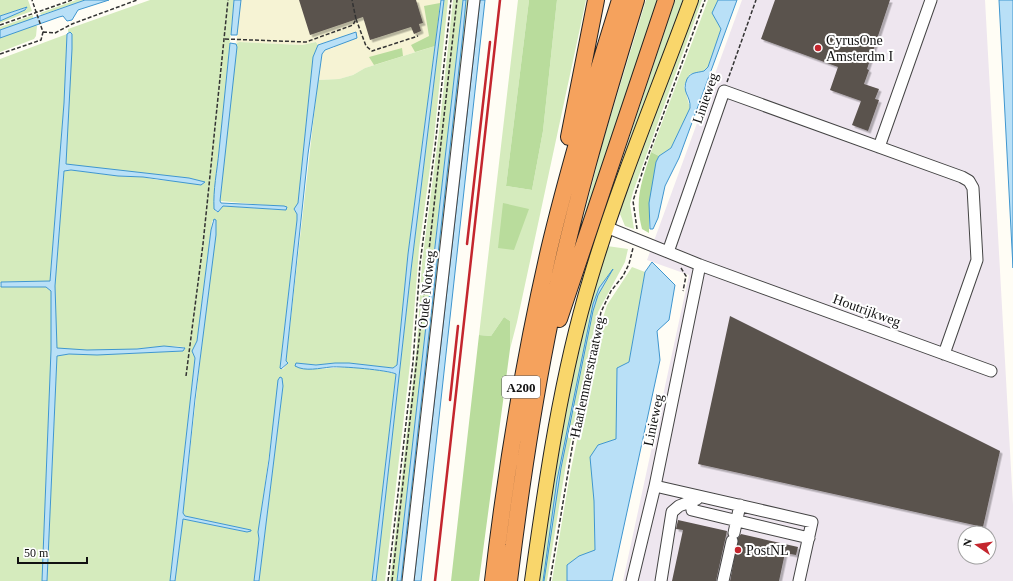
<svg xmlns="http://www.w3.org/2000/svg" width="1013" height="581" font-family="Georgia,serif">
<defs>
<filter id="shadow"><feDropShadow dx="2.5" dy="2.5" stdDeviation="0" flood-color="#0004"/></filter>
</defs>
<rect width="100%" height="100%" fill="#fffdf5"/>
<!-- industrial -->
<path fill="#eee6ef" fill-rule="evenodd" d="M 742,0 L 985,0 L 1013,505 L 1013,581 L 623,581 L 689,275 L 647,260 ZM 965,533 L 989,533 L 989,557 L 965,557 Z"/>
<!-- farmland -->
<path fill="#f6f3d4" d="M 241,0 L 441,0 L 435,46 L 365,68 L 353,75 L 339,79 L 318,80 L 322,54 L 325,50 L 334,48 L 334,39 L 318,45 L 316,42 L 302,45 L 239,42 L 236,44 Z"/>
<!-- green -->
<path fill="#d5ebbd" d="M 0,0 L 28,0 L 32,11 L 0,23 L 0,21 L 27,9 L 27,7 L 0,16 Z
M 76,0 L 85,0 L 41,15 L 40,13 Z
M 150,0 L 234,0 L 214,205 L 216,212 L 223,206 L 282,210 L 287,207 L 220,201 L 236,44 L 239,42 L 302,45 L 316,42 L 318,45 L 313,57 L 298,203 L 294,210 L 297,214 L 297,220 L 280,368 L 283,369 L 288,363 L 286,361 L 318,80 L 339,79 L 353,75 L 365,68 L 435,46 L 408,254 L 397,365 L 393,368 L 349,363 L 335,363 L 316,365 L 296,363 L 318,369 L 347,367 L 378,370 L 396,374 L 372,581 L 259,581 L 283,386 L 282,378 L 280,377 L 258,534 L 259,539 L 254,581 L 175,581 L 183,519 L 246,532 L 251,530 L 185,516 L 183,513 L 216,220 L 212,221 L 211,230 L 197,341 L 192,351 L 195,358 L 170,581 L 47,581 L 57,356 L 69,354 L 118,354 L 183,351 L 184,347 C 167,345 152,348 135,349 C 111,351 85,351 61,350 L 57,349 L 56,346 L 55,286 L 64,171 L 71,170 L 118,176 L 143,177 L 158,180 L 205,182 L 189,178 L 71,166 L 65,163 L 72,49 L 72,34 L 68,32 L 68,29 Z
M 444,0 L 448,0 L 434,138 L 419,249 L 410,364 L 385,581 L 376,581 L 411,270 Z
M 453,0 L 463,0 L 397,581 L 390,581 L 417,345 L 422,263 L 439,131 Z
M 466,0 L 471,0 L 405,581 L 401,581 Z
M 518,0 L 529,0 L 506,186 L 532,190 L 543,131 L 557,0 L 586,0 L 517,322 L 510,349 L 510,321 L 504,317 L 491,336 L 479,335 Z
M 646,0 L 659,0 L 574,255 L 602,145 Z
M 675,0 L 685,0 L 592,251 Z
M 697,0 L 702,0 L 633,192 L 630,204 L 634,229 L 625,226 L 620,214 L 623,200 Z
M 708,0 L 718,0 L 712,13 L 721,27 L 720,32 L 707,70 L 690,74 L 684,86 L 690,108 L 671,148 L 659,156 L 651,152 Z
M 33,15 L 33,19 L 0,30 L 0,27 Z
M 35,25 L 37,26 L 36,36 L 34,39 L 0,52 L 0,38 Z
M 67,34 L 64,103 L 50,281 L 1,282 L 0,284 L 0,59 Z
M 607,246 L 628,249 L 625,262 L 598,312 L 566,464 L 547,581 L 537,581 L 558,447 L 579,344 Z
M 632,267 L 645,272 L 629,362 L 617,368 L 616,439 L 599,445 L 591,458 L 594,501 L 595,551 L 579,556 L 567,565 L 567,581 L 552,581 L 570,474 L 601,324 L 607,305 Z
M 0,286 L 46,287 L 51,291 L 51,350 L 42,581 L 0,581 Z"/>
<!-- forest -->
<path fill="#b9dc9c" d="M 529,0 L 557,0 L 543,131 L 532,190 L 506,186 Z
M 440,3 L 435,46 L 415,52 L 411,45 L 429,36 L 424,6 Z
M 402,48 L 403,56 L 374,65 L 369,57 Z
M 651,152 L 659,156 L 656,163 L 649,216 L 649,233 L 642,229 C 634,198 642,182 651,152 Z
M 503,203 L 529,209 L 514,250 L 498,248 Z
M 504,317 L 510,321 L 510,349 L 479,581 L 451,581 L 479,335 L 491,336 Z"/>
<!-- water -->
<path fill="#b9e0f7" stroke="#3f96cf" d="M 85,0 L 109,0 L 78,10 L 72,20 L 67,21 L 63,16 L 59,17 L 0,38 L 0,30 Z
M 234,0 L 241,0 L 237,35 L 231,35 Z
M 441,0 L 444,0 L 411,270 L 376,581 L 372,581 L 396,374 C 388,370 341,366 331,367 C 320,368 305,372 295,366 L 296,363 L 316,365 L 335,363 L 349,363 L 393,368 L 397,365 L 408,254 Z
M 463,0 L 466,0 L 463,33 L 401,581 L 397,581 Z
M 480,0 L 485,0 L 421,581 L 414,581 Z
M 718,0 L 737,0 L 679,158 L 665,186 L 658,218 L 653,229 L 650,229 L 649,203 L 656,162 L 659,156 L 671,148 L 690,108 C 691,95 681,93 687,79 C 691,72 696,73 704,71 L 708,67 L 721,29 L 712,13 Z
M 999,0 L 1013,0 L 1013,268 Z
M 27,7 L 25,10 L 0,21 L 0,16 Z
M 70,32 L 72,34 L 72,49 L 66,164 L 189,178 L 205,182 L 201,185 L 143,177 L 118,176 L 71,170 L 64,171 L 55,286 L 57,348 L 87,350 L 137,349 L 164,346 L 185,348 L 183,351 L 97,355 L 69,354 L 57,356 L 47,581 L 42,581 L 51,350 L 51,291 L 46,287 L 1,287 L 1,282 L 50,281 L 64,103 L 67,34 Z
M 356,32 L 357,38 L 325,50 L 322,54 L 308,154 L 286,361 L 288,363 L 281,369 L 280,368 L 297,220 L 297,214 L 294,209 L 298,203 L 313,57 L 318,45 Z
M 230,43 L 236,44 L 237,47 L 220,201 L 221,203 L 284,206 L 287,207 L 286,210 L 223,206 L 218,212 L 214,209 C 213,189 217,172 219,151 C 223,115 226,79 230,43 Z
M 214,219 L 216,220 L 216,235 L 195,399 L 183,513 L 185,516 L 251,530 L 251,531 L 247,532 L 183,519 L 175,581 L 170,581 L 195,358 L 192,351 L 197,341 L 211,230 Z
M 652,262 L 675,285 L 669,320 L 657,331 L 660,360 L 612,581 L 567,581 L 567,565 L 579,556 L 595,550 L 594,501 L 590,457 L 598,445 L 616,439 L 617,368 L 629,362 L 645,272 Z
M 613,269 L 598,295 L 593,311 L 561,468 L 544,581 L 543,581 L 557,480 L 593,304 L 599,288 Z
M 280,377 L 282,378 L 283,386 L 259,581 L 254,581 L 259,539 L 258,532 L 269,460 L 278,380 Z"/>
<!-- building -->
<path fill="#5a524d" filter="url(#shadow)" d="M 299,0 L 416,0 L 423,23 L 419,24 L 421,31 L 414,34 L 411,27 L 370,40 L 363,17 L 310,35 Z
M 775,0 L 890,0 L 867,69 L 869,70 L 864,84 L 879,89 L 875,99 L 879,100 L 868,131 L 852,125 L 861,101 L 830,90 L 838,67 L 761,39 Z
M 730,316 L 1000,451 L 983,527 L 698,464 Z
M 678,520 L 727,531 L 716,581 L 672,581 L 683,530 L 676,529 Z
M 741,534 L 798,547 L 796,555 L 785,553 L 779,581 L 730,581 L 738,538 Z"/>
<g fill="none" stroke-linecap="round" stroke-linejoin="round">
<defs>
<path id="minor" d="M 879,147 L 931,0
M 606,227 L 700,265 L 991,371
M 668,252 L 724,91 L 962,177 L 969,181 L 973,188 L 977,260 L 944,354
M 655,486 L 812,522 L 799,581
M 692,502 L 692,510 L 809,538
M 734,533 L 740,505
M 408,581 L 474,0
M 632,581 L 655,486 L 700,265
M 661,581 L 672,512 L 679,506 L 697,499
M 723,581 L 732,541"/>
<path id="major" d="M 532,581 C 546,481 561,376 590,280 C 618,185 657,93 691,0"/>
<path id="highway" d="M 569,137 L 596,0
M 559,319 L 666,0
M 493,581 C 506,470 524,359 549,250 C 569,166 594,83 620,0
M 509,581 C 519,499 531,417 547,336 C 569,222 602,111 636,0"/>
</defs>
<!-- minor casing -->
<use href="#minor" stroke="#444" stroke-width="13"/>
<!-- major casing -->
<use href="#major" stroke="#222" stroke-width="16"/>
<!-- highway casing -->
<use href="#highway" stroke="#222" stroke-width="18"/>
<!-- path -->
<path stroke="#333" stroke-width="1.5" stroke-dasharray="4 2" stroke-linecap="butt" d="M 356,19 L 366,46 L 372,51 L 418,36
M 0,25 L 72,0
M 43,32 L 55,33 L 72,24 L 137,0
M 225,39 L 306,42 L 353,25 L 356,19 L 352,0
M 0,54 L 41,40 L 43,32 L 32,0
M 727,82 L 756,0
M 637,229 L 633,201 L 644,167 L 705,0
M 681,268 L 686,276 L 683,291
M 186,376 L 203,244 L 228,0
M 388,581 L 413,362 L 420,264 L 435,147 L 451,0
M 392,581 L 457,0
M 550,581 L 573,442 L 601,312 L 611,291 L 623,276 L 629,264 L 633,248"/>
<!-- minor -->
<use href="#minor" stroke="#fff" stroke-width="11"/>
<!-- major -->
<use href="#major" stroke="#f9d66b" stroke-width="14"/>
<!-- highway -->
<use href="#highway" stroke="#f5a25d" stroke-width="16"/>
<!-- rail -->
<path stroke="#c4262e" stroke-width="2.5" d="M 467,244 L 490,42
M 450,400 L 458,326
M 435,581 L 500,0"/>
</g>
<!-- markers -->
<g fill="#c4262e" stroke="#fff" stroke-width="1.5">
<circle cx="818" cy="48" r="4"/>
<circle cx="738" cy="550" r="4"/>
</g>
<g text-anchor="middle" stroke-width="4" stroke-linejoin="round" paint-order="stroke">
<!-- shield labels -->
<rect fill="#fff" stroke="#585858" stroke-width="1" x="502" y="376" width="38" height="22" rx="3"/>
<g font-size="13" font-weight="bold" fill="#111">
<text x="521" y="392">A200</text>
</g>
<!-- poi labels -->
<g font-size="14" fill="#111" stroke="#fff" text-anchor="start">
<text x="826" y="45">CyrusOne<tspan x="826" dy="16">Amsterdm I</tspan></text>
<text x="746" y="555">PostNL</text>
</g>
<!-- street labels -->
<g font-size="14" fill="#111" stroke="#fff">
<text transform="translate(705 98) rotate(-71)" y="5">Linieweg</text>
<text transform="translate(426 289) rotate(-84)" y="5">Oude Notweg</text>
<text transform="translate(867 310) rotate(20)" y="5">Houtrijkweg</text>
<text transform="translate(587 377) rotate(-78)" y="5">Haarlemmerstraatweg</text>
<text transform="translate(653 420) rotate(-78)" y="5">Linieweg</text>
</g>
</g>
<!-- north arrow -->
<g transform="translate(977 545) rotate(283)"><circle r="19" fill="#ffffff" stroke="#a0a0a0"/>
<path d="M0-3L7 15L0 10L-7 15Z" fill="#c4262e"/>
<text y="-6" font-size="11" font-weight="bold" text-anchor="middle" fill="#111111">N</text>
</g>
<!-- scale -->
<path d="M18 557v6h69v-6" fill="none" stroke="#111111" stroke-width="2"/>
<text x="24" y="557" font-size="12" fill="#111111" stroke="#ffffff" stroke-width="3" paint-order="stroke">50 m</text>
</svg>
